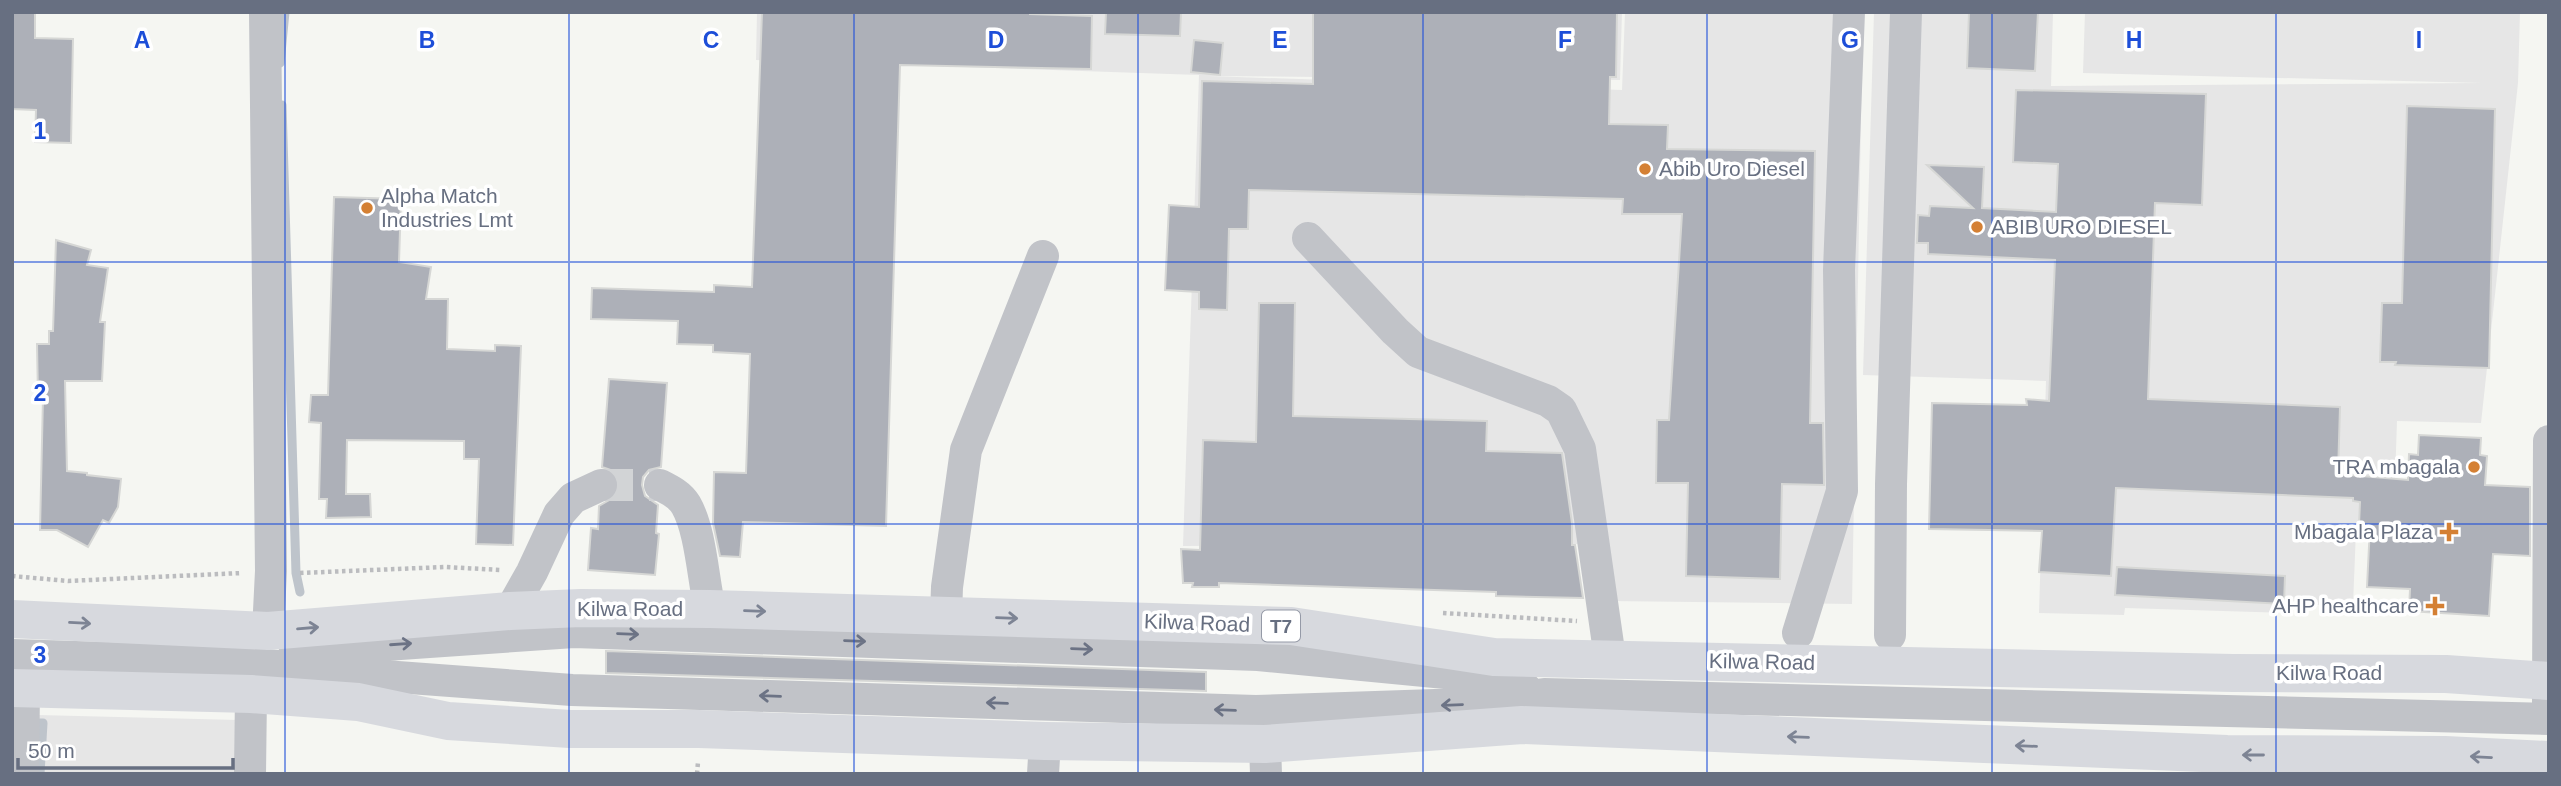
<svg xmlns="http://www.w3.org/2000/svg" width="2561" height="786" font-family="Helvetica,sans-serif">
<rect width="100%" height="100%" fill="#f5f6f2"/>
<!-- built -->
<path fill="#e6e6e6" d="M 757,12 L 1622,12 L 1620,80 L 1208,76 L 1622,90 L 1625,12 L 1863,12 L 1852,604 L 1608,601 L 1596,544 L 1183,546 L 1199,75 L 756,60 Z
M 1874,12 L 2053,12 L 2051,86 L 2482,83 L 2083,73 L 2085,12 L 2520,12 L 2518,83 L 2481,423 L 2397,421 L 2394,510 L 2390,530 L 2356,529 L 2353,606 L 2289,604 L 2289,613 L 2125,608 L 2124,615 L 2039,613 L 2046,381 L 1863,375 Z
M 38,715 L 238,720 L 237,774 L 36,774 Z"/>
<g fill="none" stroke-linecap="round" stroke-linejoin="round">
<!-- stream -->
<path stroke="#bec4cb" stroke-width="9" d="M 280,63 L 285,12
M 282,105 L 296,573 L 300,592
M 40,723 L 43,723 L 40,774"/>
</g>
<!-- building -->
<path fill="#adb0b8" stroke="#d6d7d5" stroke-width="2" d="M 12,12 L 35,12 L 35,38 L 73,39 L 71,143 L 35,142 L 36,110 L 12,109 Z
M 762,12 L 1030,12 L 1030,14 L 1092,16 L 1091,69 L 900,65 L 886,526 L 743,522 L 740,557 L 720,556 L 713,523 L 714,472 L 746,473 L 750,354 L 713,352 L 713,345 L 677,344 L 678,321 L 591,319 L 592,288 L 714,292 L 714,285 L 752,287 Z
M 1106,12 L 1181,12 L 1180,36 L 1105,34 Z
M 1313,12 L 1617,12 L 1616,77 L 1610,77 L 1609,124 L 1668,125 L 1667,149 L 1815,151 L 1810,423 L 1823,423 L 1824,485 L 1782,484 L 1780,579 L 1686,576 L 1688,483 L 1656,483 L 1657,420 L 1669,420 L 1682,214 L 1622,214 L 1623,199 L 1249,190 L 1248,229 L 1229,229 L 1227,310 L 1199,309 L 1199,292 L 1165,290 L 1169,205 L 1199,207 L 1202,81 L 1313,84 Z
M 1969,12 L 2038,12 L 2035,71 L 1967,68 Z
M 1194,40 L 1223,43 L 1220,75 L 1191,72 Z
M 2016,90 L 2206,94 L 2202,205 L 2155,203 L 2148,399 L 2340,407 L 2338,474 L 2408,480 L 2409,454 L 2418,455 L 2419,435 L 2481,438 L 2480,455 L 2487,456 L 2485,485 L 2530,487 L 2530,556 L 2493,554 L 2489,616 L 2409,611 L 2410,589 L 2367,587 L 2370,526 L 2359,525 L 2360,502 L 2353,501 L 2353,498 L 2116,488 L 2111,576 L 2039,572 L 2042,531 L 1929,529 L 1932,403 L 2027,405 L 2026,399 L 2049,401 L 2055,260 L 1928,254 L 1928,243 L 1917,243 L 1918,215 L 1929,216 L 1930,206 L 1973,208 L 1927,165 L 1984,167 L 1982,208 L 2056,212 L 2058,164 L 2013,162 Z
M 2407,106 L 2495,109 L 2489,368 L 2395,365 L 2396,362 L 2380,362 L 2382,303 L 2402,303 Z
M 334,197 L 401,199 L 399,262 L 431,267 L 426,299 L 448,299 L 447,349 L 495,351 L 495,345 L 521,346 L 513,545 L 476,544 L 479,459 L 464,459 L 464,441 L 347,440 L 346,494 L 370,494 L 371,517 L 326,518 L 327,499 L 319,499 L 321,423 L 309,422 L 311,395 L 328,395 Z
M 56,240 L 91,250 L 87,265 L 108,268 L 100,322 L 105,322 L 102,381 L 65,381 L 67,471 L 87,473 L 87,475 L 121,479 L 118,507 L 109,523 L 103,520 L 88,547 L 57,530 L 40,530 L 43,397 L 38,397 L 37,344 L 49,344 L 49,331 L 53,331 Z
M 1259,303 L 1295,303 L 1293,416 L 1487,421 L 1486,451 L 1562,453 L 1572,523 L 1572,545 L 1575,545 L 1583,598 L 1496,596 L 1496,592 L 1219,583 L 1219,587 L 1192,587 L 1193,583 L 1183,583 L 1181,549 L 1200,550 L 1203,440 L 1256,442 Z
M 609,379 L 667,383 L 661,467 L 649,470 L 643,477 L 642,485 L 645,496 L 658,505 L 656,533 L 659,534 L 655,575 L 588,570 L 591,528 L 598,529 L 599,506 L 616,496 L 619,487 L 617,477 L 611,470 L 602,467 Z
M 2117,567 L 2285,576 L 2284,604 L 2115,595 Z
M 606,651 L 1206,672 L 1206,691 L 606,673 Z"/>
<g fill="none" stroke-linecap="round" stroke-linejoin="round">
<!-- minor-tunnel -->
<path stroke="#d2d4d6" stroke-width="32" stroke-dasharray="32 16" stroke-linecap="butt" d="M 601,485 L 660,485"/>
<!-- path -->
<path stroke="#bbbcbf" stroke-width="4.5" stroke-dasharray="3.5 3.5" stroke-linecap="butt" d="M 300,573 L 445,567 L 501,570
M 12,576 L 68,581 L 242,573
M 1443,613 L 1577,621
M 697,774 L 698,762"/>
<!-- minor -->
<path stroke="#c1c3c8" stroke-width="32" d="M 265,12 L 271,571 L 268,631
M 1308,238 L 1395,331 L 1418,352 L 1548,401 L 1561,410 L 1580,449 L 1610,658
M 660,485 C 670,490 680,495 686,505 C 701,531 703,580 710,609
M 510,611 L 532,572 L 559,514 L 573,498 L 601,485
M 946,616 L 947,587 L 966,450 L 1043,256
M 1798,633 L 1842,491 L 1839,270 L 1849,12
M 1890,635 L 1891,484 L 1906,12
M 12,655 L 235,662 L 370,675 L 572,690 L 1256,711 L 1465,704 L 1544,694 L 2549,719
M 294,655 L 371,646 L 574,632 L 1258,655 L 1466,675 L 1526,689
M 2548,704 L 2549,441
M 1265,744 L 1266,774
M 23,774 L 24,688
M 250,774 L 251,694
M 1043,774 L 1045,741"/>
<!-- highway -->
<path stroke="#d7d9de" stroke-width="38" d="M 12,619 L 268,631 L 510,611 L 581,608 L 710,609 L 1291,626 L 1494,657 L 2233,673 L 2446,674 L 2549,681
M 12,688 L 251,694 L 358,702 L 448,721 L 570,729 L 699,729 L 1045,741 L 1265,744 L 1522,725 L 2227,754 L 2445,755 L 2549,760"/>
</g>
<!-- one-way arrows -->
<defs><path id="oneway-shaft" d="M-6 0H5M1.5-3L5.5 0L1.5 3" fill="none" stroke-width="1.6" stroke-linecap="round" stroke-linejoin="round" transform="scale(1.75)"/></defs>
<g stroke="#7d8494">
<use href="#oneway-shaft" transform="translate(755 611) rotate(2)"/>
<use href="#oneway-shaft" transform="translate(1007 618) rotate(2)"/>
<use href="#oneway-shaft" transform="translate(80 623) rotate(3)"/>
<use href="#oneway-shaft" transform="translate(308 628) rotate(-5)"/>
<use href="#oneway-shaft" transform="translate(1798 737) rotate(-178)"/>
<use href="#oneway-shaft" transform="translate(2026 746) rotate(-178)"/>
<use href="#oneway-shaft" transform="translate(2253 755) rotate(-180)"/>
<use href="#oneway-shaft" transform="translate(2481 757) rotate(-177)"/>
</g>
<g stroke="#6c7385">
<use href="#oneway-shaft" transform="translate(628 634) rotate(2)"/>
<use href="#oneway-shaft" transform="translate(855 641) rotate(2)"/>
<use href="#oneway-shaft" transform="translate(401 644) rotate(-4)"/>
<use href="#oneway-shaft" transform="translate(1082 649) rotate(2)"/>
<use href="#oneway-shaft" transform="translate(770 696) rotate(-178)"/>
<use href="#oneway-shaft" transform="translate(997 703) rotate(-178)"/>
<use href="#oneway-shaft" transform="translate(1452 705) rotate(178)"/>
<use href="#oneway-shaft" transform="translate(1225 710) rotate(-178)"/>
</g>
<!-- grid -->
<path fill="none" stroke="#1d4ed8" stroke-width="2" stroke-opacity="0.55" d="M 285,12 L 285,774M 569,12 L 569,774M 854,12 L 854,774M 1138,12 L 1138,774M 1423,12 L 1423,774M 1707,12 L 1707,774M 1992,12 L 1992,774M 2276,12 L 2276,774M 12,262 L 2549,262M 12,524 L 2549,524"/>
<!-- markers -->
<g fill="#d48034" stroke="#fff" stroke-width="2.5">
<circle cx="1645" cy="169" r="7"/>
<circle cx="367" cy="208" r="7"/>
<circle cx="1977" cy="227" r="7"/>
<circle cx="2474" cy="467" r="7"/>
<path d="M2445.5 521.5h7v7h7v7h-7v7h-7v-7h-7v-7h7z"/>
<path d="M2431.5 595.5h7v7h7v7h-7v7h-7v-7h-7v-7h7z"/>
</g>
<g text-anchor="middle" stroke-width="7" stroke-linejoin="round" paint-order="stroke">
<!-- shield labels -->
<rect fill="#fff" stroke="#959aa7" stroke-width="2" x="1262" y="610.5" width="38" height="31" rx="5"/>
<g font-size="19" font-weight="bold" fill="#676f81">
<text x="1281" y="633">T7</text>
</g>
<!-- poi labels -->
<g font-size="21" fill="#676f81" stroke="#fff" text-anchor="start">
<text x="1659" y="176">Abib Uro Diesel</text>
<text x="381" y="203">Alpha Match<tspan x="381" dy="24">Industries Lmt</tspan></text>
<text x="1991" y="234">ABIB URO DIESEL</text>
<text x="2460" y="474" text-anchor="end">TRA mbagala</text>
<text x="2433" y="539" text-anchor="end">Mbagala Plaza</text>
<text x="2419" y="613" text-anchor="end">AHP healthcare</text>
</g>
<!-- street labels -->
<g font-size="21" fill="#676f81" stroke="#fff">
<text x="630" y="616">Kilwa Road</text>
<text transform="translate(1197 623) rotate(2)" y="7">Kilwa Road</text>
<text transform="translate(1762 662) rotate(1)" y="7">Kilwa Road</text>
<text x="2329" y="680">Kilwa Road</text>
</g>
</g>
<g font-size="23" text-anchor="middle" font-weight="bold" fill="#1d4ed8" stroke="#fff" stroke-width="7" stroke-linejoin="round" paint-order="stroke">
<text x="142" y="48">A</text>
<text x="427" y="48">B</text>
<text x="711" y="48">C</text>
<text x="996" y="48">D</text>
<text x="1280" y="48">E</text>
<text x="1565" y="48">F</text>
<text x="1850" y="48">G</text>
<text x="2134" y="48">H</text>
<text x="2419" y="48">I</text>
<text x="40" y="139">1</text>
<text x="40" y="401">2</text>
<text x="40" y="663">3</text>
</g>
<!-- border -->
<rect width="2561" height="786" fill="none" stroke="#676f81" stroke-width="28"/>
<!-- scale -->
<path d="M18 758v10h215v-10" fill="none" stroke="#676f81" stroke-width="3.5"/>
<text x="28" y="758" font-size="21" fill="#676f81" stroke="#ffffff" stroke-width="5" paint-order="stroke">50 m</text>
</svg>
